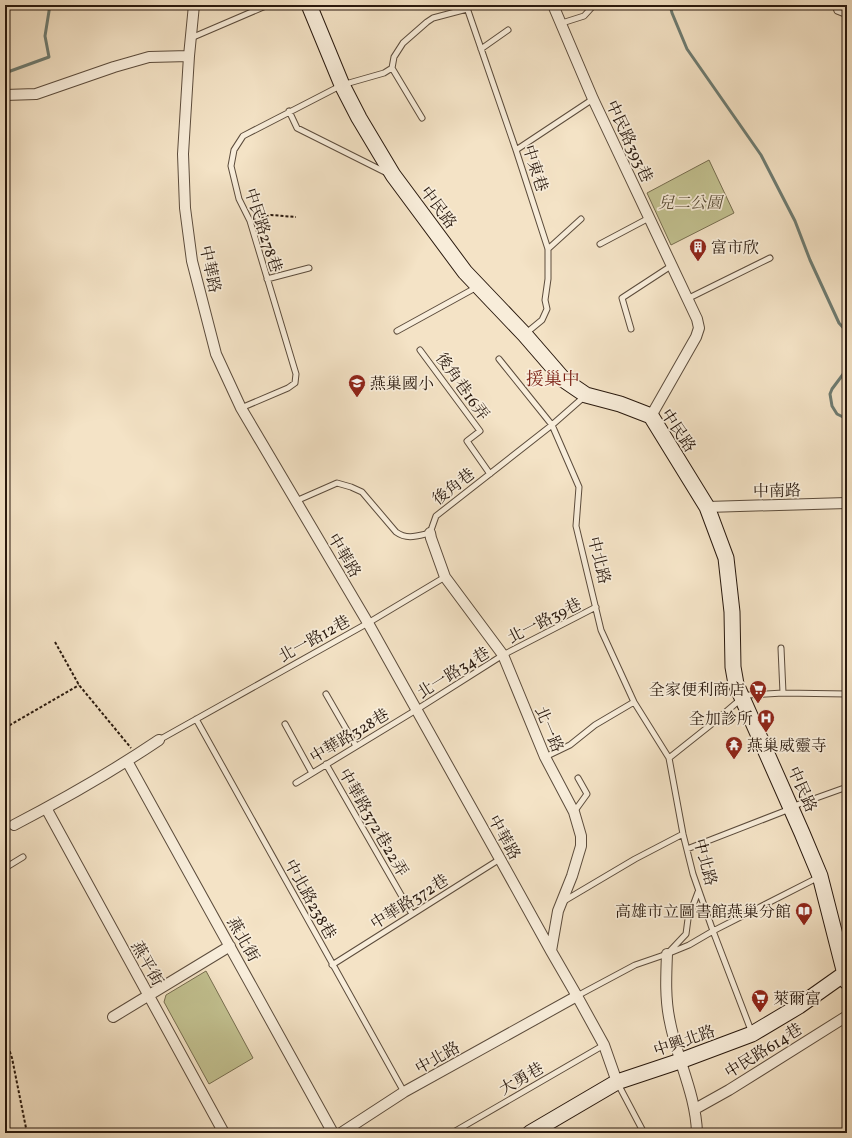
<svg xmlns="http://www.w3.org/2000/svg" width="852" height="1138" font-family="Vollkorn,'Noto Serif TC',serif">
<rect width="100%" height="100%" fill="#f4e3c6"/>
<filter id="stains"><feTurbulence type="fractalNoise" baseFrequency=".005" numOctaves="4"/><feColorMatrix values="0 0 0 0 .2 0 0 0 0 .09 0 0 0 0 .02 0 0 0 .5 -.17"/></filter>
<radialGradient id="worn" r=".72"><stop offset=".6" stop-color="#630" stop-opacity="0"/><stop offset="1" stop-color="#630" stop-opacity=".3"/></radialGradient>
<!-- green -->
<path fill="#c2c190" stroke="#766d4f" d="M 709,160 L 734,213 L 671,245 L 647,193 Z
M 206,971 L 253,1058 L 209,1084 L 164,1002 L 166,995 Z"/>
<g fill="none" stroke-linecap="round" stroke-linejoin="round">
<!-- stream -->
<path stroke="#6e7c72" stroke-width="3" d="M 670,5 L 672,13 L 687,49 L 761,155 L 795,221 L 810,260 L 839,323 L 847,332
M 5,73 L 49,57 L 45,36 L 50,5
M 847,369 L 832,389 L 830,394 L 832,406 L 837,414 L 847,419"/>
<defs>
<path id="lane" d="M 466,5 L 516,150 L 548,249 L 548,279 L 545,300 L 547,309 L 542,320 L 525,334
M 835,5 L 837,11 L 847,15
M 562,23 L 584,16 L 594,5
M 191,38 L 268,5
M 481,49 L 508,30
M 392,68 L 422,118
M 289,111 L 297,128 L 385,172
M 516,150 L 593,99
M 600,244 L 649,218
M 548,249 L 581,219
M 267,279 L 309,268
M 687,299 L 770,258
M 631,329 L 622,298 L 671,266
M 397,331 L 477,287
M 420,350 L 480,431 L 467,441 L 490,474
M 499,359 L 552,425 L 579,487 L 576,526 L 601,630 L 634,702 L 669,758 L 683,834 L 693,874 L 713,931 L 689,945 L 667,954 L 635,965 L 577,996
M 241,408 L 288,388 L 295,383 L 296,374 L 250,221 L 239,199 L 231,166 L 234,150 L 243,136 L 342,85 L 384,73 L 392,68 L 394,57 L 403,43 L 427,22 L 433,18 L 467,9
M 296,501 L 337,483 L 351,487 L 362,492 L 396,532 C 407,540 417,536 430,533 L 436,516 L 552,425 L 585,396
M 781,648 L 783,693
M 326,694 L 356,746
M 196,719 L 404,1092
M 285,724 L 312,773
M 159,740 L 368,623 L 445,577
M 545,757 L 570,745 L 595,725 L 634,702
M 669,758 L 713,723 L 742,698 L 749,695 L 783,693 L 847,694
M 326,764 L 412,914
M 296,783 L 416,710 L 503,655 L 596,607
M 791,807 L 847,787
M 574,812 L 587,794 L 578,778
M 687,849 L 790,809
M 5,868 L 23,857
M 564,901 L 635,859 L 683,834
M 669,952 L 686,934 L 688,919 L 698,892
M 332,965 L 500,859
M 752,1033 L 713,931 L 819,877
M 617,1082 L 644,1133
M 452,1133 L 604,1045"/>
<path id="street" d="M 194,5 L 189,56 L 183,154 L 185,208 L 192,261 L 216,354 L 241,408 L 368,623 L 500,859 L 551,951 L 577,996 L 604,1045 L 617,1082
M 553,5 L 593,99 L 697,319 L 699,328 L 696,337 L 651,416
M 5,95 L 36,94 L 114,67 L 149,57 L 189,56
M 707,507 L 847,503
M 430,533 L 431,538 L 445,577 L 503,655 L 545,757 L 574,812 L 581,836 L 581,846 L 572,876 L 558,911 L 551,951
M 127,761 L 333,1133
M 46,808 L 224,1133
M 14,825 C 64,799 113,771 159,740
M 667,954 C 666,977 665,1000 670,1022 C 677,1059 696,1095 697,1133
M 113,1017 L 230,946
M 695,1109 L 729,1090 L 847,1016
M 341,1133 L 404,1092 L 577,996"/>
<path id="secondary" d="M 309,5 L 342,85 L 359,118 L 393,175 L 465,272 L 525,335 L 564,380 L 586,395 L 620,404 L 651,416 L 707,507 L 726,558 L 732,612 L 733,667 L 736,684 L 802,833 L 820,876 L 847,982
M 530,1133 L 617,1082 L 680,1061 L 752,1034 L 799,1006 L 847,972"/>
</defs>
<!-- lane casing -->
<use href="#lane" stroke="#5c4c3c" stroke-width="7"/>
<!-- street casing -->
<use href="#street" stroke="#5c4c3c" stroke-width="12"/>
<!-- secondary casing -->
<use href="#secondary" stroke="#29190e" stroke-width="17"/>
<!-- path -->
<path stroke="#29190e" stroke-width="2" stroke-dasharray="3 2" stroke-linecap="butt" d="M 256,219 L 271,215 L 296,217
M 55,642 L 79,685 L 131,748
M 5,728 L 79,685
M 5,1037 L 12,1058 L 27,1133"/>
<!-- lane -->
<use href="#lane" stroke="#f8edda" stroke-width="5"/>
<!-- street -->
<use href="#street" stroke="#f8edda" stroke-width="10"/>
<!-- secondary -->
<use href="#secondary" stroke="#f8edda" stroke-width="15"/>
</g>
<!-- icons -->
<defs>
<symbol id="building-pin" viewBox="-11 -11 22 30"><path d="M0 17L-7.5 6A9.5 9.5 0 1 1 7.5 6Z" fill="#8f2418" stroke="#f8edda"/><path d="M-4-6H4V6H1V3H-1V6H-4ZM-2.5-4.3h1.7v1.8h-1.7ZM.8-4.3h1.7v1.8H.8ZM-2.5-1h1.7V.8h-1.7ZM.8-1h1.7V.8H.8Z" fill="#fff"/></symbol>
<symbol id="school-pin" viewBox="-11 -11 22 30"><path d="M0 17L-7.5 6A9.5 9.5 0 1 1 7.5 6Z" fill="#8f2418" stroke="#f8edda"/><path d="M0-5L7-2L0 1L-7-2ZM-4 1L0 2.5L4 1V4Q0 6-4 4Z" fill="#fff"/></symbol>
<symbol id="supermarket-pin" viewBox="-11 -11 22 30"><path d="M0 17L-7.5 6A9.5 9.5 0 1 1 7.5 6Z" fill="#8f2418" stroke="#f8edda"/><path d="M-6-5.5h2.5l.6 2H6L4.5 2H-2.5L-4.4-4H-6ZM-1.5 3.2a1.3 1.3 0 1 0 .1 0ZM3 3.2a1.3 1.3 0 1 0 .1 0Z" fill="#fff"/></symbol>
<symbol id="hospital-pin" viewBox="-11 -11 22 30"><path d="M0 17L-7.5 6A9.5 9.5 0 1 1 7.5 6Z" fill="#8f2418" stroke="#f8edda"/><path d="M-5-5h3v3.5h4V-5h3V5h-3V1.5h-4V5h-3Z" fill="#fff"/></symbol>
<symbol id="temple-pin" viewBox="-11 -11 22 30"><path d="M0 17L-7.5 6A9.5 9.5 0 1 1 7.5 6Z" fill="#8f2418" stroke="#f8edda"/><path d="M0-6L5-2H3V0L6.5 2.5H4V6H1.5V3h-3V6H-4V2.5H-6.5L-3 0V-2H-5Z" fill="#fff"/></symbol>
<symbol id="library-pin" viewBox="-11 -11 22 30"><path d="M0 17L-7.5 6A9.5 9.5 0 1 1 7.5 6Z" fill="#8f2418" stroke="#f8edda"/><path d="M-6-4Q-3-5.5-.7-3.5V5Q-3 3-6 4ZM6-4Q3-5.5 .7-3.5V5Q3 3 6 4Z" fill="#fff"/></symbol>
</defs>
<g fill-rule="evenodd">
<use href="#building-pin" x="688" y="237" width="20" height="27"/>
<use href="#school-pin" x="347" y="373" width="20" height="27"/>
<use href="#supermarket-pin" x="748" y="679" width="20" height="27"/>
<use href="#hospital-pin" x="756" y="708" width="20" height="27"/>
<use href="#temple-pin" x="724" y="735" width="20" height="27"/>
<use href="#library-pin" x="794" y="901" width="20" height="27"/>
<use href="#supermarket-pin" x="750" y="988" width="20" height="27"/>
</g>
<g text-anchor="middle" stroke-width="3.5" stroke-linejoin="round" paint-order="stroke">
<!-- street labels -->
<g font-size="16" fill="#29190e" stroke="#f8edda">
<text transform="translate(630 141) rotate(65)" y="6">中民路393巷</text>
<text transform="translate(536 168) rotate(72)" y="6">中東巷</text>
<text transform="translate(439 207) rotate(53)" y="6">中民路</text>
<text transform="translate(264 230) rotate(72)" y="6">中民路278巷</text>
<text transform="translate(211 269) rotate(78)" y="6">中華路</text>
<text transform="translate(463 386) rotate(54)" y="6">後角巷16弄</text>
<text transform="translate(679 430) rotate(56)" y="6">中民路</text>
<text transform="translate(453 486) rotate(-38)" y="6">後角巷</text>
<text transform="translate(777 490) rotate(-1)" y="6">中南路</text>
<text transform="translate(345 555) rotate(59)" y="6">中華路</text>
<text transform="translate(600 560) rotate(76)" y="6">中北路</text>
<text transform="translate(544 620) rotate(-27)" y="6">北一路39巷</text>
<text transform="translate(314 638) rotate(-29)" y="6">北一路12巷</text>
<text transform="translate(453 672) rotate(-32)" y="6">北一路34巷</text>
<text transform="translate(550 729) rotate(67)" y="6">北一路</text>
<text transform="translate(349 735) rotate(-31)" y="6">中華路328巷</text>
<text transform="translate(803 789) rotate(66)" y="6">中民路</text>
<text transform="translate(374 822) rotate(60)" y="6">中華路372巷22弄</text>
<text transform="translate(505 837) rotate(61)" y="6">中華路</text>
<text transform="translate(706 862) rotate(75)" y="6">中北路</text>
<text transform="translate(311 899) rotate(61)" y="6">中北路238巷</text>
<text transform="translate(409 901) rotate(-32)" y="6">中華路372巷</text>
<text transform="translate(244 939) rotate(61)" y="6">燕北街</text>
<text transform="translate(148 963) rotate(61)" y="6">燕平街</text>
<text transform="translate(684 1040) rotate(-19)" y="6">中興北路</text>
<text transform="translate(763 1050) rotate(-32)" y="6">中民路614巷</text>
<text transform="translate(437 1057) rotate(-29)" y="6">中北路</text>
<text transform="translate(521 1078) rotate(-30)" y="6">大勇巷</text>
</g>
<!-- park labels -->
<g font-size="16" font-style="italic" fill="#574b35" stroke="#f8edda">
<text x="690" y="208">兒二公園</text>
</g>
<!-- poi labels -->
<g font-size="16" fill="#29190e" stroke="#f8edda" text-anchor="start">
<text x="711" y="253">富市欣</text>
<text x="370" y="389">燕巢國小</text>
<text x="745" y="695" text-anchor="end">全家便利商店</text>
<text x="753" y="724" text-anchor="end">全加診所</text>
<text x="747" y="751">燕巢威靈寺</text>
<text x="791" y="917" text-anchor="end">高雄市立圖書館燕巢分館</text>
<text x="773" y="1004">萊爾富</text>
</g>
<!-- quarter labels -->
<g font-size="18" fill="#7a1f14" stroke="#f8edda">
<text x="553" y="385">援巢中</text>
</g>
</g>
<!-- margin -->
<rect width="852" height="1138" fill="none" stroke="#f4e3c6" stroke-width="20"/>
<rect x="6" y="6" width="840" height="1126" fill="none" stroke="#29190e" stroke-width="2"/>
<rect x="10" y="10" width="832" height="1118" fill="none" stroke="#29190e"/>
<rect width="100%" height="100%" filter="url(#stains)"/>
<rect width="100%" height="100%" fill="url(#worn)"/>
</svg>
